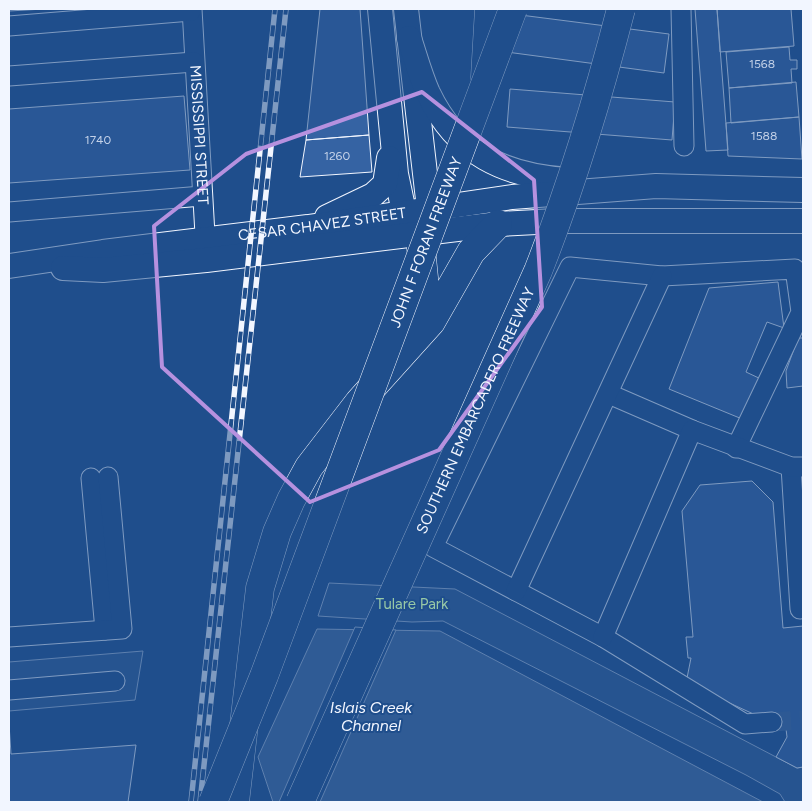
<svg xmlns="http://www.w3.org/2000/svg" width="812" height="811" font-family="Figtree,sans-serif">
<rect width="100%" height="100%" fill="#1f4e8c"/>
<!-- built -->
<path fill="#305b95" stroke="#a8bbd7" d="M 329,583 L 455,589 L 797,768 L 803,767 L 803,802 L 785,802 L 780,794 L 746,775 L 443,621 L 412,622 L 318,616 Z
M 143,651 L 135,700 L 9,711 L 9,662 Z"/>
<!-- water -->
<path fill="#446ba0" stroke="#a8bbd7" d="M 317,629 L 440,631 L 763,802 L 273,802 L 258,757 Z"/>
<!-- pier -->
<path fill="#1f4e8c" stroke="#a8bbd7" d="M 355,627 L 396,630 L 320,802 L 279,802 Z"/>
<!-- building -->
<path fill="#3563a3" stroke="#f2f6ff" d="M 9,9 L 44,9 L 9,11 Z
M 320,9 L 360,9 L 369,135 L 306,140 Z
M 695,9 L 717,9 L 728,150 L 706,151 Z
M 717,9 L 791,9 L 794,46 L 720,52 Z
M 489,11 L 669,34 L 664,73 L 484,49 Z
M 789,47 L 790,60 L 797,60 L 797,69 L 791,69 L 792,83 L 729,88 L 726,52 Z
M 796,82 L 799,117 L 731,123 L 729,88 Z
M 510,89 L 675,102 L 672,140 L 507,127 Z
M 184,96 L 190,170 L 9,183 L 9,109 Z
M 799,117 L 802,159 L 728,156 L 726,123 Z
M 369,135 L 372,172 L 300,177 L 306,140 Z
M 778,282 L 784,328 L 767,322 L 746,372 L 763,380 L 747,421 L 669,389 L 709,288 Z
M 798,338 L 803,338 L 803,386 L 787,388 L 786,371 Z
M 752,481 L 773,502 L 783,628 L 803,626 L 803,767 L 797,768 L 776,757 L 787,737 L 786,729 L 686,683 L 691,658 L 688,658 L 686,637 L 693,637 L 682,511 L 700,485 Z
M 9,724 L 11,754 L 136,745 L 128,802 L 9,802 Z"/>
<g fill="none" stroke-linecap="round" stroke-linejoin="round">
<!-- minor-tunnel -->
<path stroke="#3f679d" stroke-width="19" stroke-dasharray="19 9" stroke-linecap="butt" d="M 772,722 L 803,720"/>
<defs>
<g id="minor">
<path id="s1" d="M 192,9 L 206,252"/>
<path d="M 681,9 L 684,146"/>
<path d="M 9,26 L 191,11"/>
<path d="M 9,76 L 194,62"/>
<path d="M 9,212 L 202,196"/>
<path d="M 609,394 L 692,430"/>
<path d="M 736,448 L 801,312 L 795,269 L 662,276 L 570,267 L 433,547 L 603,637 L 745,724 L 772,722"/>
<path d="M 791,467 L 800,609"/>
<path d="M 91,478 L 105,630"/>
<path d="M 516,591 L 662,276"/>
<path d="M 9,637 L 122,629 L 108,477"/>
<path d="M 603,637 L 692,430 L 791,467 L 803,467"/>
<path d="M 9,690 L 115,681"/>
</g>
<g id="major">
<path d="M 380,9 L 396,174 L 404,212 L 413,225"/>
<path d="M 406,9 L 429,208 L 424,223"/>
<path d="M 409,38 C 415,56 420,75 428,93 C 457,154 504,176 569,180"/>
<path d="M 327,217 L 373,195 L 385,184 L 389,158"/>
<path id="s2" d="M 9,266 L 103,252 L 308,227 L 512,197 L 656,186 L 803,190"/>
<path d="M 63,268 L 103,270 L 206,260 L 498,224 L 556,221 L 803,221"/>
</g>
<path id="highway" d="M 485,77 L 489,9
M 414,334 L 425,288 L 421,248
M 235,802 L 260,588 L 277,532 L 291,500 L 309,467 L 359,402 L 431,322 L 471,252 L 498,224"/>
</defs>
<!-- minor casing -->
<use href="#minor" stroke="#f2f6ff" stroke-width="21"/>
<!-- major casing -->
<use href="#major" stroke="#f2f6ff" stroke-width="26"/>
<!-- highway casing -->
<use href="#highway" stroke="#f2f6ff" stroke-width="29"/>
<!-- minor -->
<use href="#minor" stroke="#1f4e8c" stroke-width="19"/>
<!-- major -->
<use href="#major" stroke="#1f4e8c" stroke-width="24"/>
<!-- highway -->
<use href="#highway" stroke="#1f4e8c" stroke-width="28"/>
<defs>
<path id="rail" d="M 191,802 L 275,9
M 200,802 L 286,9"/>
</defs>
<!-- rail casing -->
<use href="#rail" stroke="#f2f6ff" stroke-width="5.5"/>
<!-- rail -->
<use href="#rail" stroke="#1f4e8c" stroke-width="4" stroke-dasharray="11" stroke-linecap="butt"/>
<defs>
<g id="highway-bridge">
<path id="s3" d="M 213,802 L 264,676 L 513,9"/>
<path id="s4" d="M 300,802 L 538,271 C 572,185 598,98 621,9"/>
</g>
</defs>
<!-- highway-bridge casing -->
<use href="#highway-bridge" stroke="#f2f6ff" stroke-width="29" stroke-linecap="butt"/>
<!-- highway-bridge -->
<use href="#highway-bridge" stroke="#1f4e8c" stroke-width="28"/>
</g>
<!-- marked area -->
<path d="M0 0H812V811H0ZM 422,92 L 534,180 L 542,307 L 439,450 L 310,502 L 162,367 L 154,226 L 246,154 Z" fill="#1f4e8c" fill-opacity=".55" fill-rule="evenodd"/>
<path fill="none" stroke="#b691df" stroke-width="4" stroke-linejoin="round" d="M 422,92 L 534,180 L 542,307 L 439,450 L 310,502 L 162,367 L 154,226 L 246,154 Z"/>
<g text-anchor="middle" stroke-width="4" stroke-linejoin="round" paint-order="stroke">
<!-- number labels -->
<g font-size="12" fill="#c3d1e8">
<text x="762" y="68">1568</text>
<text x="764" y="140">1588</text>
<text x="98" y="144">1740</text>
<text x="337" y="160">1260</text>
</g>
<!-- street labels -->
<g font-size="15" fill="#f2f6ff" stroke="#1f4e8c">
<text dy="5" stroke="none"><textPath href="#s1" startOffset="126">MISSISSIPPI STREET</textPath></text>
<text dy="5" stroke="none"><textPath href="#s2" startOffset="316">CESAR CHAVEZ STREET</textPath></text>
<text dy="5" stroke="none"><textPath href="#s3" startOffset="599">JOHN F FORAN FREEWAY</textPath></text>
<text dy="5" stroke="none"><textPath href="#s4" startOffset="429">SOUTHERN EMBARCADERO FREEWAY</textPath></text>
</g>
<!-- park labels -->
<g font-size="15" fill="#97c8a6" stroke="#1f4e8c">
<text x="412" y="609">Tulare Park</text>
</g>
<!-- water labels -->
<g font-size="16" font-style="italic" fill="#f2f6ff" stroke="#1f4e8c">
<text x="371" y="713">Islais Creek<tspan x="371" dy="18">Channel</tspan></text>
</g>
</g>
<!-- border -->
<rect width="812" height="811" fill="none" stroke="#f2f6ff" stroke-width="20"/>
</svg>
